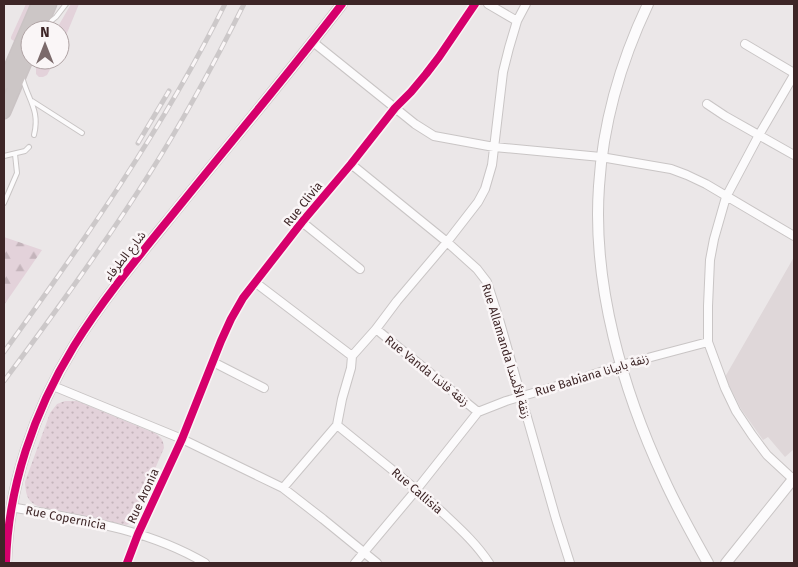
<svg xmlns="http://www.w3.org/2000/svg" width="798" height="567" font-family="'Fira Sans','Noto Sans Arabic',sans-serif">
<defs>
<pattern id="forest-firs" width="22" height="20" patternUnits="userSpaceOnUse" patternTransform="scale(1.25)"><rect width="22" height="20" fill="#e3d2da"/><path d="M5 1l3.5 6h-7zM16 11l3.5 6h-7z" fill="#c4b4bb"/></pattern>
<pattern id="park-dots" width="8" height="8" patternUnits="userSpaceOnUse" patternTransform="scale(1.25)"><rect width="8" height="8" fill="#e3d2da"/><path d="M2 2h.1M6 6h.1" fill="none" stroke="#c4b4bb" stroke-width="1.8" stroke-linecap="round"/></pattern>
</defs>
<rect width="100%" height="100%" fill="#ebe7e8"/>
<!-- built -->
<path fill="#dfd7d9" d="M 794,257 L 794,449 L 785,457 L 768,437 L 763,440 L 741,409 L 725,377 Z"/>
<!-- grass -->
<path fill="#e3d2da" d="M 26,4 L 32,4 L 16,41 L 14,41 L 11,39 L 11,37 Z
M 71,4 L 79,4 L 60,50 L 60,30 L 56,30 Z
M 38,60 L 55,60 L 47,75 L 43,77 L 39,77 L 36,74 L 36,64 Z"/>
<!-- forest -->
<path fill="url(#forest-firs)" d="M 4,237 L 42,250 L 4,305 Z"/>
<!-- park -->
<path fill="url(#park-dots)" d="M 65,401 L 77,401 L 147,430 C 156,433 164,437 164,448 L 136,513 C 135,520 133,523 126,525 L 46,509 C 29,504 26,499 25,482 L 50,413 L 57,404 Z"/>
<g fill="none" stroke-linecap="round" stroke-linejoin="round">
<defs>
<path id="service" d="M 46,25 L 56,17 L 66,4
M 23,80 C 29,101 40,111 34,135
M 32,101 L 82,133
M 4,156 L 25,151 L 29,147
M 4,203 L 17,173 L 15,154"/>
<path id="minor" d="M 488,4 L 517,21
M 313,42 L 415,124 L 434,136 L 494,147 L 601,157 L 671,169 L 687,175 L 706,184 L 794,236
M 745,44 L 794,73
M 794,75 L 759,135 L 726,197 L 714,239 L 710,260 L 708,306 L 708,342 L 725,388 L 736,411 L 752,435 L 767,455 L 794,480
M 707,104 L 725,116 L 794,155
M 351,164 L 447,242 L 477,269 L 487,282 L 499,319 L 556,519 L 570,563
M 302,222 L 360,269
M 256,283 L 352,356
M 376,329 L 478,412
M 213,362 L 264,388
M 53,386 L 182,439 L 283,488 L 323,519 L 377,563
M 337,425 C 372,454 408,481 442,512 C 459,528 476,543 489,563
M 283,488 L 337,425 L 342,399 L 351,368 L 352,356 L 376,329 L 397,301 L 447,242 L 478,202 L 485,189 L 492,165 L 503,72 L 509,48 L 517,21 L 526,4
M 11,507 C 77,519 146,528 205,563
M 127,563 L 138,534 L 182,439 L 221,341 L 231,319 L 243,298 L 302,222 L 351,164 L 395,108 L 411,92 L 426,74 L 439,57 L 475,4
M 355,563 L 417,489 L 478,412 L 506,401 L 577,380 L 621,365 L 708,342"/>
<path id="tertiary" d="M 648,4 C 621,61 603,123 599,186 C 592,285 623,391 664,479 C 677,508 693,536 708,563
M 6,563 C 8,487 34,411 74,346 C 105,296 144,250 181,204 C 235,137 290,72 342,4
M 726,563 L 794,478"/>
<path id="trunk" d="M 39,30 L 50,4
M 4,83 L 38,4
M 4,112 L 30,51"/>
</defs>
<!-- service casing -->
<use href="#service" stroke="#c9c5c5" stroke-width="6"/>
<!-- minor casing -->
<use href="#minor" stroke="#c9c5c5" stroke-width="10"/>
<!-- tertiary casing -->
<use href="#tertiary" stroke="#c9c5c5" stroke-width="12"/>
<!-- trunk casing -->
<use href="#trunk" stroke="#cac3c4" stroke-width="15"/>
<!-- service -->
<use href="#service" stroke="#fcfbfc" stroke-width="4"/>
<!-- minor -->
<use href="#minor" stroke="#fcfbfc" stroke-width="8"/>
<!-- tertiary -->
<use href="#tertiary" stroke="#fcfbfc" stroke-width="10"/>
<!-- trunk -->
<use href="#trunk" stroke="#ccc6c6" stroke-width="12"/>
<defs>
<path id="rail" d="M 138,143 L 169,91
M 4,352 C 84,241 164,127 225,4
M 4,381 C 54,314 103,247 148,176 C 183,121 215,62 244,4"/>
</defs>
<!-- rail casing -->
<use href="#rail" stroke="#ccc8c9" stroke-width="5"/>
<!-- rail -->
<use href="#rail" stroke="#faf6f7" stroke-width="3" stroke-dasharray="9" stroke-linecap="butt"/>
<defs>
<path id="cycleway" d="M 6,563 C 8,487 34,411 74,346 C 105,296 144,250 181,204 C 235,137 290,72 342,4
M 127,563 L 138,534 L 182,439 L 221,341 L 231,319 L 243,298 L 302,222 L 351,164 L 395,108 L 411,92 L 426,74 L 439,57 L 475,4"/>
</defs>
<!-- cycleway casing -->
<use href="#cycleway" stroke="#faf6f7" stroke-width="11"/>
<!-- cycleway -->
<use href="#cycleway" stroke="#d6006c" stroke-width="8"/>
</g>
<g text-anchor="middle" stroke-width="5" stroke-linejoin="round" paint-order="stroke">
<!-- street labels -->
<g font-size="12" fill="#3e2627" stroke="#faf6f7">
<text transform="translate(303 204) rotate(-51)" y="4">Rue Clivia</text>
<text transform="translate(125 256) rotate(-52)" y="4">شارع الطرفاء</text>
<text transform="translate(506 351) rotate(73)" y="4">Rue Allamanda زنقة الألمندا</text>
<text transform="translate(427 371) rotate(39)" y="4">Rue Vanda زنقة فاندا</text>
<text transform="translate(592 375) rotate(-17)" y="4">Rue Babiana زنقة بابيانا</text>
<text transform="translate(417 491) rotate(41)" y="4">Rue Callisia</text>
<text transform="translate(143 496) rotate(-65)" y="4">Rue Aronia</text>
<text transform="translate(66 518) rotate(11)" y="4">Rue Copernicia</text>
</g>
</g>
<!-- border -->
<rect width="798" height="567" fill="none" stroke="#3e2627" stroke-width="10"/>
<!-- north arrow -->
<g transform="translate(45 45)"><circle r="24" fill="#faf6f7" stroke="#afa3a4"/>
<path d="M0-4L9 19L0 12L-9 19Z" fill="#7b6a6b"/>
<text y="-8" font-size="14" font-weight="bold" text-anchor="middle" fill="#3e2627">N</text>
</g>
</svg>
